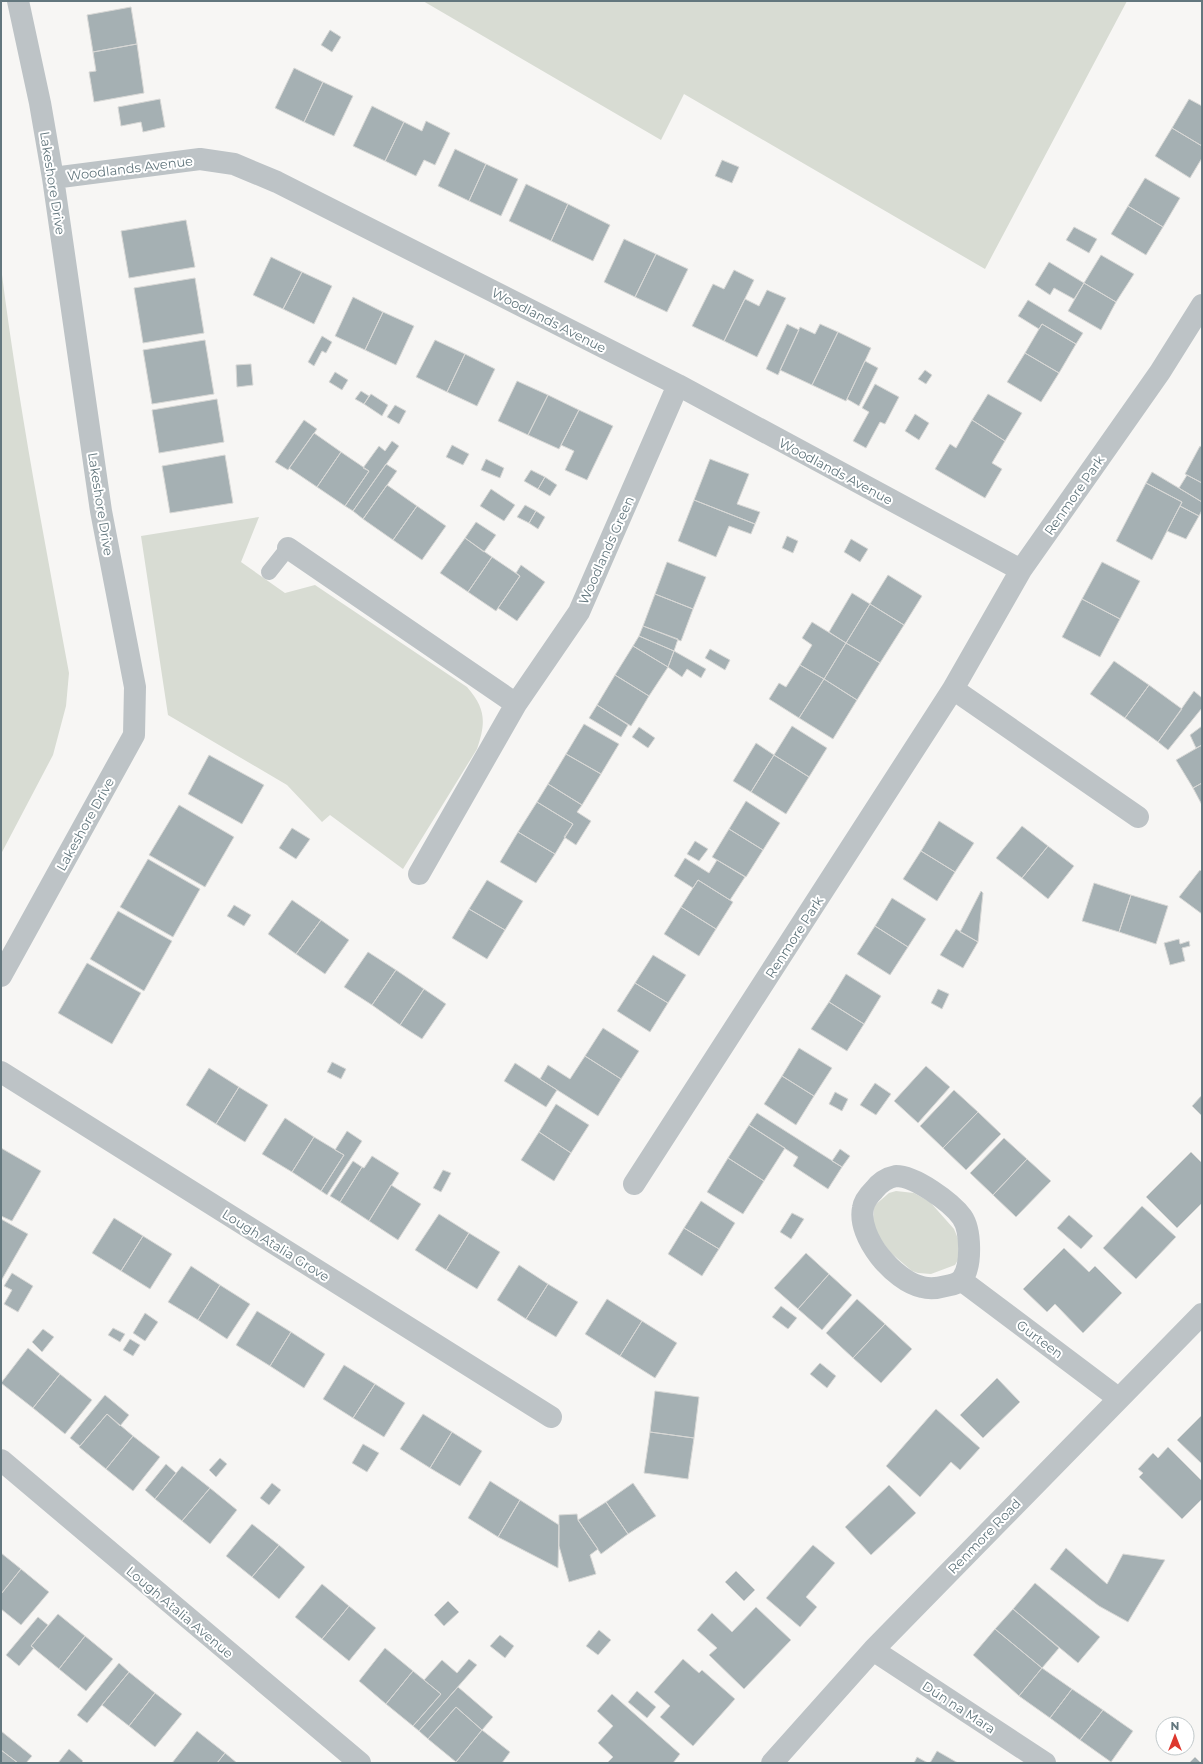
<svg xmlns="http://www.w3.org/2000/svg" width="1203" height="1764" font-family="Montserrat,sans-serif">
<rect width="100%" height="100%" fill="#f7f6f4"/>
<!-- green -->
<path fill="#d8dcd3" d="M 423,1 L 1127,1 L 985,269 L 684,94 L 661,140 Z
M 1,267 C 18,403 44,538 69,673 L 66,706 L 53,755 L 1,854 Z
M 259,517 L 241,562 L 285,593 L 315,585 L 467,687 C 486,709 486,722 477,749 L 403,869 L 330,815 L 322,822 L 287,785 L 168,715 L 141,536 Z
M 896,1191 L 914,1193 L 930,1202 L 954,1229 L 959,1241 L 958,1260 L 955,1265 L 931,1274 L 918,1273 L 912,1271 L 891,1253 L 879,1237 L 873,1225 L 874,1206 L 889,1193 Z"/>
<!-- building -->
<path fill="#a5b0b3" stroke="#d8d8d6" d="M 131,7 L 137,44 L 93,52 L 87,15 Z
M 330,30 L 341,37 L 332,52 L 321,45 Z
M 137,44 L 144,93 L 94,102 L 89,72 L 96,71 L 93,52 Z
M 294,68 L 323,82 L 304,122 L 275,108 Z
M 323,82 L 353,96 L 334,136 L 304,122 Z
M 160,99 L 165,127 L 143,132 L 141,122 L 121,126 L 118,107 Z
M 1189,99 L 1202,106 L 1202,146 L 1172,128 Z
M 372,106 L 404,122 L 385,161 L 353,146 Z
M 426,121 L 450,133 L 435,165 L 424,160 L 416,176 L 385,161 L 404,122 L 422,131 Z
M 1172,128 L 1202,146 L 1202,158 L 1190,178 L 1155,156 Z
M 455,149 L 486,164 L 469,201 L 438,186 Z
M 722,160 L 739,167 L 732,183 L 715,176 Z
M 486,164 L 518,179 L 501,216 L 469,201 Z
M 1145,178 L 1180,198 L 1163,227 L 1128,206 Z
M 526,184 L 568,204 L 551,241 L 509,221 Z
M 568,204 L 610,225 L 593,261 L 551,241 Z
M 1128,206 L 1163,227 L 1146,255 L 1111,234 Z
M 186,220 L 195,267 L 129,278 L 121,231 Z
M 1074,227 L 1097,239 L 1089,253 L 1066,240 Z
M 624,239 L 656,254 L 635,297 L 604,282 Z
M 656,254 L 688,269 L 667,312 L 635,297 Z
M 1101,255 L 1134,274 L 1116,302 L 1084,283 Z
M 271,257 L 302,272 L 283,309 L 253,295 Z
M 1049,262 L 1084,283 L 1074,299 L 1054,288 L 1050,295 L 1035,285 Z
M 734,270 L 754,280 L 724,341 L 692,326 L 713,284 L 724,289 Z
M 302,272 L 332,286 L 314,324 L 283,309 Z
M 195,278 L 204,333 L 143,343 L 134,288 Z
M 1084,283 L 1116,302 L 1101,330 L 1068,311 Z
M 767,290 L 786,298 L 757,357 L 724,341 L 745,299 L 759,306 Z
M 353,297 L 383,312 L 365,350 L 335,336 Z
M 1028,300 L 1083,333 L 1076,344 L 1042,324 L 1039,329 L 1018,316 Z
M 383,312 L 414,326 L 396,365 L 365,350 Z
M 787,324 L 799,330 L 778,375 L 766,369 Z
M 820,324 L 838,332 L 812,385 L 780,370 L 800,327 L 815,334 Z
M 1042,324 L 1076,344 L 1059,373 L 1025,353 Z
M 838,332 L 871,348 L 846,401 L 812,385 Z
M 322,336 L 332,342 L 326,353 L 322,351 L 314,366 L 308,362 Z
M 205,340 L 214,394 L 152,404 L 143,350 Z
M 435,340 L 465,354 L 447,392 L 416,377 Z
M 1025,353 L 1059,373 L 1041,402 L 1007,382 Z
M 465,354 L 495,369 L 477,406 L 447,392 Z
M 865,361 L 878,368 L 859,406 L 847,399 Z
M 251,364 L 253,385 L 237,387 L 236,365 Z
M 925,370 L 932,375 L 926,384 L 918,379 Z
M 335,372 L 348,380 L 342,390 L 329,382 Z
M 517,381 L 548,395 L 528,435 L 498,421 Z
M 875,384 L 899,397 L 885,424 L 880,422 L 866,448 L 853,441 L 869,412 L 862,408 Z
M 361,391 L 369,396 L 364,404 L 355,399 Z
M 371,394 L 388,405 L 382,416 L 364,404 Z
M 988,394 L 1022,413 L 1005,441 L 972,420 Z
M 548,395 L 579,410 L 559,449 L 528,435 Z
M 217,399 L 224,442 L 159,453 L 152,410 Z
M 395,405 L 406,411 L 399,424 L 387,417 Z
M 579,410 L 613,426 L 587,480 L 565,470 L 574,451 L 561,445 Z
M 915,414 L 929,423 L 919,440 L 905,431 Z
M 304,420 L 317,429 L 288,470 L 275,462 Z
M 972,420 L 1005,441 L 992,463 L 1002,469 L 985,498 L 935,469 L 950,444 L 956,448 Z
M 314,433 L 341,452 L 317,487 L 289,468 Z
M 392,441 L 399,446 L 353,511 L 345,506 L 369,471 L 363,468 L 379,446 L 385,451 Z
M 452,445 L 469,454 L 463,465 L 446,457 Z
M 1200,446 L 1202,447 L 1202,483 L 1185,474 Z
M 341,452 L 369,471 L 345,506 L 317,487 Z
M 225,455 L 233,503 L 170,513 L 162,466 Z
M 486,459 L 504,468 L 500,478 L 481,470 Z
M 710,459 L 749,474 L 737,504 L 760,512 L 755,524 L 694,500 Z
M 386,464 L 397,471 L 363,519 L 353,511 Z
M 531,470 L 545,477 L 538,489 L 524,481 Z
M 1152,472 L 1202,502 L 1202,510 L 1199,516 L 1180,506 L 1182,502 L 1146,483 Z
M 1187,475 L 1202,483 L 1202,502 L 1179,488 Z
M 545,477 L 557,485 L 550,496 L 538,489 Z
M 1146,483 L 1182,502 L 1152,560 L 1116,541 Z
M 387,485 L 417,506 L 393,540 L 363,519 Z
M 491,489 L 515,505 L 504,521 L 480,506 Z
M 694,500 L 755,524 L 751,534 L 729,526 L 716,557 L 678,541 Z
M 525,505 L 536,511 L 529,523 L 517,517 Z
M 417,506 L 446,526 L 422,560 L 393,540 Z
M 1180,506 L 1199,516 L 1186,539 L 1167,531 Z
M 536,511 L 545,517 L 538,529 L 529,523 Z
M 476,522 L 496,535 L 484,552 L 465,538 Z
M 787,536 L 798,541 L 793,553 L 782,548 Z
M 465,538 L 492,557 L 468,592 L 440,573 Z
M 851,539 L 868,549 L 860,562 L 844,552 Z
M 492,557 L 520,576 L 496,611 L 468,592 Z
M 667,562 L 706,577 L 693,609 L 655,594 Z
M 1102,562 L 1140,581 L 1120,619 L 1082,599 Z
M 521,565 L 545,582 L 517,621 L 498,608 L 520,576 L 516,573 Z
M 888,575 L 922,596 L 904,625 L 870,604 Z
M 852,593 L 870,604 L 846,643 L 829,632 Z
M 655,594 L 693,609 L 681,641 L 643,626 Z
M 1082,599 L 1120,619 L 1100,657 L 1062,637 Z
M 870,604 L 904,625 L 880,663 L 846,643 Z
M 812,622 L 846,643 L 824,679 L 800,665 L 812,645 L 802,638 Z
M 643,626 L 678,639 L 674,651 L 639,636 Z
M 639,636 L 674,651 L 668,667 L 633,646 Z
M 846,643 L 880,663 L 857,700 L 824,679 Z
M 633,646 L 668,667 L 649,696 L 615,675 Z
M 710,649 L 730,660 L 725,670 L 705,658 Z
M 674,651 L 706,669 L 701,678 L 687,669 L 682,677 L 668,667 Z
M 1114,661 L 1149,685 L 1125,718 L 1090,694 Z
M 800,665 L 824,679 L 799,718 L 769,699 L 779,683 L 786,687 Z
M 615,675 L 649,696 L 631,726 L 597,705 Z
M 824,679 L 857,700 L 833,739 L 799,718 Z
M 1149,685 L 1182,709 L 1158,742 L 1125,718 Z
M 1194,691 L 1202,698 L 1202,708 L 1168,750 L 1158,742 Z
M 597,705 L 628,725 L 621,737 L 589,718 Z
M 584,724 L 619,744 L 601,774 L 566,754 Z
M 792,726 L 827,748 L 809,777 L 774,755 Z
M 1202,726 L 1202,745 L 1196,748 L 1190,735 Z
M 639,727 L 655,738 L 648,748 L 632,737 Z
M 756,743 L 774,755 L 751,792 L 733,781 Z
M 1202,745 L 1202,783 L 1193,788 L 1176,760 Z
M 566,754 L 601,774 L 582,805 L 548,784 Z
M 209,755 L 264,785 L 242,824 L 188,794 Z
M 774,755 L 809,777 L 786,814 L 751,792 Z
M 1202,783 L 1202,805 L 1193,788 Z
M 548,784 L 582,805 L 577,812 L 591,821 L 576,845 L 564,837 L 573,824 L 537,802 Z
M 746,801 L 780,823 L 763,850 L 729,829 Z
M 537,802 L 573,824 L 555,854 L 518,832 Z
M 179,805 L 234,837 L 205,887 L 149,855 Z
M 939,821 L 974,843 L 955,872 L 921,851 Z
M 1022,826 L 1048,846 L 1022,878 L 996,858 Z
M 292,828 L 310,839 L 296,859 L 279,848 Z
M 729,829 L 763,850 L 746,877 L 712,857 Z
M 518,832 L 555,854 L 536,883 L 500,862 Z
M 695,841 L 708,849 L 699,861 L 687,854 Z
M 1048,846 L 1074,866 L 1048,899 L 1022,878 Z
M 921,851 L 955,872 L 937,901 L 903,879 Z
M 685,858 L 709,873 L 717,860 L 745,877 L 730,900 L 698,880 L 693,888 L 674,876 Z
M 148,859 L 200,889 L 173,937 L 120,907 Z
M 1200,870 L 1202,872 L 1202,914 L 1179,897 Z
M 487,880 L 523,901 L 505,930 L 469,909 Z
M 698,880 L 733,902 L 716,929 L 681,907 Z
M 1094,883 L 1131,895 L 1119,932 L 1082,921 Z
M 981,891 L 983,893 L 978,942 L 960,932 Z
M 1131,895 L 1168,906 L 1156,944 L 1119,932 Z
M 892,898 L 926,919 L 908,947 L 875,926 Z
M 292,900 L 321,920 L 296,954 L 268,934 Z
M 234,905 L 251,915 L 244,926 L 227,916 Z
M 681,907 L 716,929 L 699,956 L 664,934 Z
M 469,909 L 505,930 L 487,959 L 452,938 Z
M 118,911 L 172,941 L 144,991 L 90,959 Z
M 321,920 L 349,940 L 325,974 L 296,954 Z
M 875,926 L 908,947 L 890,975 L 857,954 Z
M 956,929 L 978,942 L 963,968 L 940,955 Z
M 1179,939 L 1180,944 L 1189,941 L 1190,946 L 1182,948 L 1185,961 L 1170,965 L 1164,943 Z
M 368,952 L 396,970 L 372,1005 L 344,987 Z
M 653,955 L 686,975 L 668,1003 L 635,983 Z
M 87,963 L 141,993 L 112,1044 L 58,1013 Z
M 396,970 L 424,989 L 400,1025 L 372,1005 Z
M 846,974 L 881,996 L 864,1024 L 829,1002 Z
M 635,983 L 668,1003 L 650,1032 L 617,1011 Z
M 424,989 L 446,1004 L 422,1039 L 400,1025 Z
M 938,989 L 949,994 L 942,1009 L 931,1003 Z
M 829,1002 L 864,1024 L 847,1051 L 811,1029 Z
M 603,1028 L 639,1051 L 621,1079 L 585,1056 Z
M 799,1048 L 832,1068 L 814,1096 L 782,1076 Z
M 585,1056 L 621,1079 L 598,1116 L 540,1079 L 548,1065 L 570,1079 Z
M 332,1062 L 346,1069 L 341,1079 L 327,1072 Z
M 515,1063 L 557,1090 L 546,1107 L 504,1081 Z
M 926,1066 L 950,1087 L 918,1123 L 894,1101 Z
M 209,1068 L 239,1087 L 216,1124 L 186,1105 Z
M 782,1076 L 814,1096 L 796,1125 L 764,1104 Z
M 875,1083 L 891,1094 L 876,1115 L 860,1105 Z
M 239,1087 L 268,1105 L 245,1142 L 216,1124 Z
M 954,1090 L 978,1112 L 943,1148 L 920,1126 Z
M 835,1092 L 848,1099 L 842,1111 L 829,1104 Z
M 1202,1095 L 1202,1116 L 1192,1106 Z
M 556,1104 L 589,1125 L 571,1153 L 539,1132 Z
M 978,1112 L 1001,1134 L 966,1170 L 943,1148 Z
M 757,1113 L 842,1167 L 828,1189 L 793,1166 L 798,1157 L 749,1125 Z
M 285,1118 L 314,1137 L 292,1172 L 262,1154 Z
M 749,1125 L 785,1148 L 764,1181 L 728,1158 Z
M 347,1131 L 362,1141 L 327,1195 L 321,1191 L 344,1155 L 335,1150 Z
M 539,1132 L 571,1153 L 554,1181 L 521,1160 Z
M 314,1137 L 344,1155 L 321,1191 L 292,1172 Z
M 1004,1138 L 1027,1159 L 993,1195 L 970,1173 Z
M 1,1148 L 41,1171 L 12,1221 L 1,1216 Z
M 840,1149 L 850,1156 L 842,1167 L 832,1161 Z
M 1191,1152 L 1202,1163 L 1202,1203 L 1177,1228 L 1146,1197 Z
M 372,1156 L 399,1173 L 369,1221 L 340,1202 L 362,1167 L 364,1168 Z
M 728,1158 L 764,1181 L 743,1214 L 707,1192 Z
M 1027,1159 L 1051,1181 L 1016,1217 L 993,1195 Z
M 353,1161 L 362,1167 L 340,1202 L 330,1196 Z
M 443,1170 L 451,1173 L 441,1192 L 433,1188 Z
M 391,1185 L 421,1204 L 398,1240 L 369,1221 Z
M 701,1201 L 735,1223 L 719,1249 L 684,1228 Z
M 1142,1206 L 1176,1237 L 1136,1279 L 1103,1248 Z
M 792,1213 L 804,1219 L 791,1239 L 780,1232 Z
M 439,1214 L 469,1233 L 446,1270 L 415,1250 Z
M 1069,1215 L 1093,1236 L 1081,1249 L 1057,1228 Z
M 114,1218 L 143,1236 L 121,1271 L 92,1253 Z
M 1,1219 L 28,1234 L 1,1281 Z
M 684,1228 L 719,1249 L 702,1276 L 668,1254 Z
M 469,1233 L 500,1252 L 477,1289 L 446,1270 Z
M 143,1236 L 172,1254 L 150,1289 L 121,1271 Z
M 1064,1248 L 1089,1272 L 1095,1266 L 1122,1293 L 1083,1333 L 1055,1304 L 1047,1312 L 1023,1289 Z
M 806,1253 L 829,1274 L 798,1309 L 774,1288 Z
M 519,1265 L 548,1284 L 526,1319 L 497,1300 Z
M 191,1266 L 220,1285 L 198,1320 L 168,1302 Z
M 12,1273 L 33,1286 L 18,1312 L 4,1304 L 12,1290 L 4,1286 Z
M 829,1274 L 852,1295 L 822,1330 L 798,1309 Z
M 548,1284 L 578,1302 L 556,1337 L 526,1319 Z
M 220,1285 L 250,1304 L 227,1339 L 198,1320 Z
M 607,1299 L 642,1321 L 620,1356 L 585,1334 Z
M 857,1299 L 885,1324 L 853,1358 L 826,1333 Z
M 781,1306 L 797,1318 L 788,1329 L 772,1317 Z
M 257,1311 L 291,1332 L 270,1366 L 236,1345 Z
M 145,1313 L 158,1322 L 145,1341 L 133,1333 Z
M 642,1321 L 677,1343 L 655,1378 L 620,1356 Z
M 885,1324 L 912,1349 L 881,1383 L 853,1358 Z
M 113,1328 L 125,1334 L 120,1342 L 108,1335 Z
M 43,1329 L 54,1337 L 42,1352 L 32,1342 Z
M 291,1332 L 325,1354 L 304,1388 L 270,1366 Z
M 130,1339 L 140,1345 L 133,1356 L 123,1350 Z
M 28,1348 L 60,1374 L 33,1408 L 1,1383 Z
M 820,1363 L 836,1376 L 827,1388 L 810,1374 Z
M 344,1365 L 375,1384 L 353,1418 L 323,1399 Z
M 60,1374 L 92,1400 L 65,1434 L 33,1408 Z
M 997,1378 L 1020,1402 L 983,1438 L 960,1415 Z
M 375,1384 L 405,1403 L 384,1437 L 353,1418 Z
M 655,1391 L 699,1397 L 694,1438 L 650,1432 Z
M 105,1395 L 129,1415 L 120,1426 L 107,1414 L 80,1446 L 70,1438 Z
M 936,1409 L 980,1448 L 960,1470 L 951,1462 L 920,1497 L 886,1466 Z
M 107,1414 L 133,1436 L 106,1469 L 79,1447 Z
M 423,1414 L 452,1432 L 430,1468 L 400,1449 Z
M 1202,1415 L 1202,1464 L 1177,1440 Z
M 452,1432 L 482,1451 L 460,1486 L 430,1468 Z
M 650,1432 L 694,1438 L 688,1479 L 644,1473 Z
M 133,1436 L 160,1457 L 133,1491 L 106,1469 Z
M 363,1444 L 379,1453 L 367,1472 L 352,1463 Z
M 1168,1447 L 1202,1481 L 1202,1499 L 1182,1519 L 1139,1477 L 1143,1473 L 1138,1469 L 1153,1453 L 1158,1458 Z
M 220,1458 L 227,1464 L 216,1477 L 209,1470 Z
M 166,1464 L 176,1473 L 155,1499 L 145,1490 Z
M 182,1466 L 210,1488 L 182,1521 L 155,1499 Z
M 490,1481 L 520,1500 L 498,1537 L 468,1518 Z
M 272,1483 L 281,1490 L 269,1505 L 260,1498 Z
M 633,1483 L 656,1516 L 628,1534 L 606,1502 Z
M 889,1485 L 916,1513 L 871,1555 L 845,1527 Z
M 210,1488 L 237,1510 L 210,1544 L 182,1521 Z
M 520,1500 L 559,1525 L 558,1568 L 498,1537 Z
M 606,1502 L 628,1534 L 601,1554 L 578,1520 Z
M 577,1514 L 578,1520 L 598,1549 L 590,1555 L 596,1574 L 569,1582 L 559,1546 L 559,1515 Z
M 252,1524 L 279,1545 L 252,1577 L 226,1556 Z
M 279,1545 L 305,1567 L 279,1599 L 252,1577 Z
M 813,1545 L 835,1563 L 806,1597 L 817,1607 L 800,1627 L 766,1598 Z
M 1066,1548 L 1107,1584 L 1123,1554 L 1165,1560 L 1128,1622 L 1099,1606 L 1050,1569 Z
M 1,1553 L 21,1569 L 1,1594 Z
M 21,1569 L 49,1592 L 21,1625 L 1,1609 L 1,1594 Z
M 736,1571 L 755,1590 L 744,1601 L 725,1582 Z
M 1035,1583 L 1100,1637 L 1078,1663 L 1013,1609 Z
M 322,1584 L 349,1606 L 322,1639 L 295,1617 Z
M 448,1601 L 459,1612 L 444,1626 L 434,1615 Z
M 349,1606 L 376,1628 L 349,1661 L 322,1639 Z
M 756,1607 L 791,1640 L 744,1689 L 709,1655 L 717,1648 L 697,1630 L 712,1613 L 732,1632 Z
M 1013,1609 L 1059,1648 L 1042,1668 L 995,1629 Z
M 58,1614 L 85,1636 L 59,1669 L 31,1646 Z
M 38,1617 L 48,1625 L 31,1646 L 34,1648 L 19,1666 L 6,1655 Z
M 995,1629 L 1042,1668 L 1019,1696 L 973,1655 Z
M 599,1630 L 611,1640 L 598,1655 L 586,1646 Z
M 500,1635 L 514,1646 L 505,1658 L 490,1646 Z
M 85,1636 L 113,1659 L 86,1691 L 59,1669 Z
M 385,1648 L 413,1671 L 386,1704 L 359,1681 Z
M 469,1659 L 477,1665 L 419,1731 L 413,1726 L 441,1694 L 424,1680 L 442,1660 L 457,1673 Z
M 683,1659 L 699,1673 L 702,1670 L 735,1699 L 693,1746 L 660,1717 L 670,1706 L 654,1692 Z
M 119,1663 L 129,1672 L 87,1723 L 77,1715 Z
M 1042,1668 L 1072,1689 L 1050,1718 L 1019,1696 Z
M 413,1671 L 441,1694 L 413,1726 L 386,1704 Z
M 129,1672 L 155,1693 L 129,1726 L 102,1705 Z
M 458,1687 L 493,1717 L 482,1730 L 456,1707 L 428,1739 L 419,1731 Z
M 1072,1689 L 1103,1710 L 1080,1740 L 1050,1718 Z
M 637,1691 L 656,1707 L 647,1718 L 628,1702 Z
M 155,1693 L 182,1714 L 155,1747 L 129,1726 Z
M 612,1694 L 680,1754 L 673,1763 L 607,1763 L 613,1757 L 598,1743 L 613,1726 L 597,1711 Z
M 456,1707 L 482,1730 L 456,1762 L 428,1739 Z
M 1103,1710 L 1133,1731 L 1111,1762 L 1080,1740 Z
M 482,1730 L 510,1752 L 502,1763 L 457,1763 L 456,1762 Z
M 1,1731 L 32,1756 L 26,1763 L 18,1763 L 1,1750 Z
M 197,1731 L 225,1753 L 217,1763 L 172,1763 Z
M 69,1749 L 83,1761 L 81,1763 L 58,1763 Z
M 1,1750 L 18,1763 L 1,1763 Z
M 937,1751 L 958,1763 L 930,1763 Z
M 225,1753 L 237,1763 L 217,1763 Z
M 917,1757 L 928,1763 L 914,1763 Z
M 1195,1757 L 1201,1763 L 1189,1763 Z"/>
<g fill="none" stroke-linecap="round" stroke-linejoin="round">
<!-- service -->
<path stroke="#bdc3c6" stroke-width="16" d="M 269,572 L 288,548"/>
<!-- minor -->
<path stroke="#bdc3c6" stroke-width="22" d="M 53,178 L 200,159 L 234,164 L 277,182 L 678,385 L 1021,570
M 288,548 L 516,704
M 953,689 L 1138,817
M 419,874 L 516,704 L 579,612 L 678,385
M 1,976 L 134,735 L 135,687 L 101,511 L 53,178 L 40,103 L 18,1
M 1,1072 L 551,1417
M 896,1176 C 915,1176 951,1202 962,1217 C 971,1230 972,1266 962,1279 C 959,1283 952,1285 946,1286 C 939,1288 929,1289 922,1287 C 894,1281 857,1237 863,1208 C 864,1201 869,1195 874,1190 C 880,1182 886,1178 896,1176 Z
M 634,1184 L 953,689 L 1021,570 L 1160,372 L 1202,305
M 961,1280 L 1118,1398
M 1,1460 L 360,1763
M 873,1650 L 1045,1763
M 772,1763 L 873,1650 L 1202,1314"/>
</g>
<g text-anchor="middle" stroke-width="4" stroke-linejoin="round" paint-order="stroke">
<!-- street labels -->
<g font-size="13" fill="#63777e" stroke="#fff">
<text transform="translate(130 168) rotate(-7)" y="5">Woodlands Avenue</text>
<text transform="translate(53 183) rotate(81)" y="5">Lakeshore Drive</text>
<text transform="translate(549 320) rotate(27)" y="5">Woodlands Avenue</text>
<text transform="translate(836 471) rotate(28)" y="5">Woodlands Avenue</text>
<text transform="translate(1074 495) rotate(-55)" y="5">Renmore Park</text>
<text transform="translate(101 504) rotate(81)" y="5">Lakeshore Drive</text>
<text transform="translate(606 550) rotate(-66)" y="5">Woodlands Green</text>
<text transform="translate(85 824) rotate(-61)" y="5">Lakeshore Drive</text>
<text transform="translate(794 937) rotate(-57)" y="5">Renmore Park</text>
<text transform="translate(276 1245) rotate(32)" y="5">Lough Atalia Grove</text>
<text transform="translate(1040 1339) rotate(37)" y="5">Gurteen</text>
<text transform="translate(984 1536) rotate(-46)" y="5">Renmore Road</text>
<text transform="translate(180 1612) rotate(40)" y="5">Lough Atalia Avenue</text>
<text transform="translate(959 1707) rotate(33)" y="5">Dún na Mara</text>
</g>
</g>
<!-- border -->
<rect width="1203" height="1764" fill="none" stroke="#63777e" stroke-width="4"/>
<!-- north arrow -->
<g transform="translate(1175 1736)"><circle r="19" fill="#ffffff" stroke="#c1c9cb"/>
<path d="M0-3L7 15L0 10L-7 15Z" fill="#dd372e"/>
<text y="-6" font-size="11" font-weight="bold" text-anchor="middle" fill="#63777e">N</text>
</g>
</svg>
